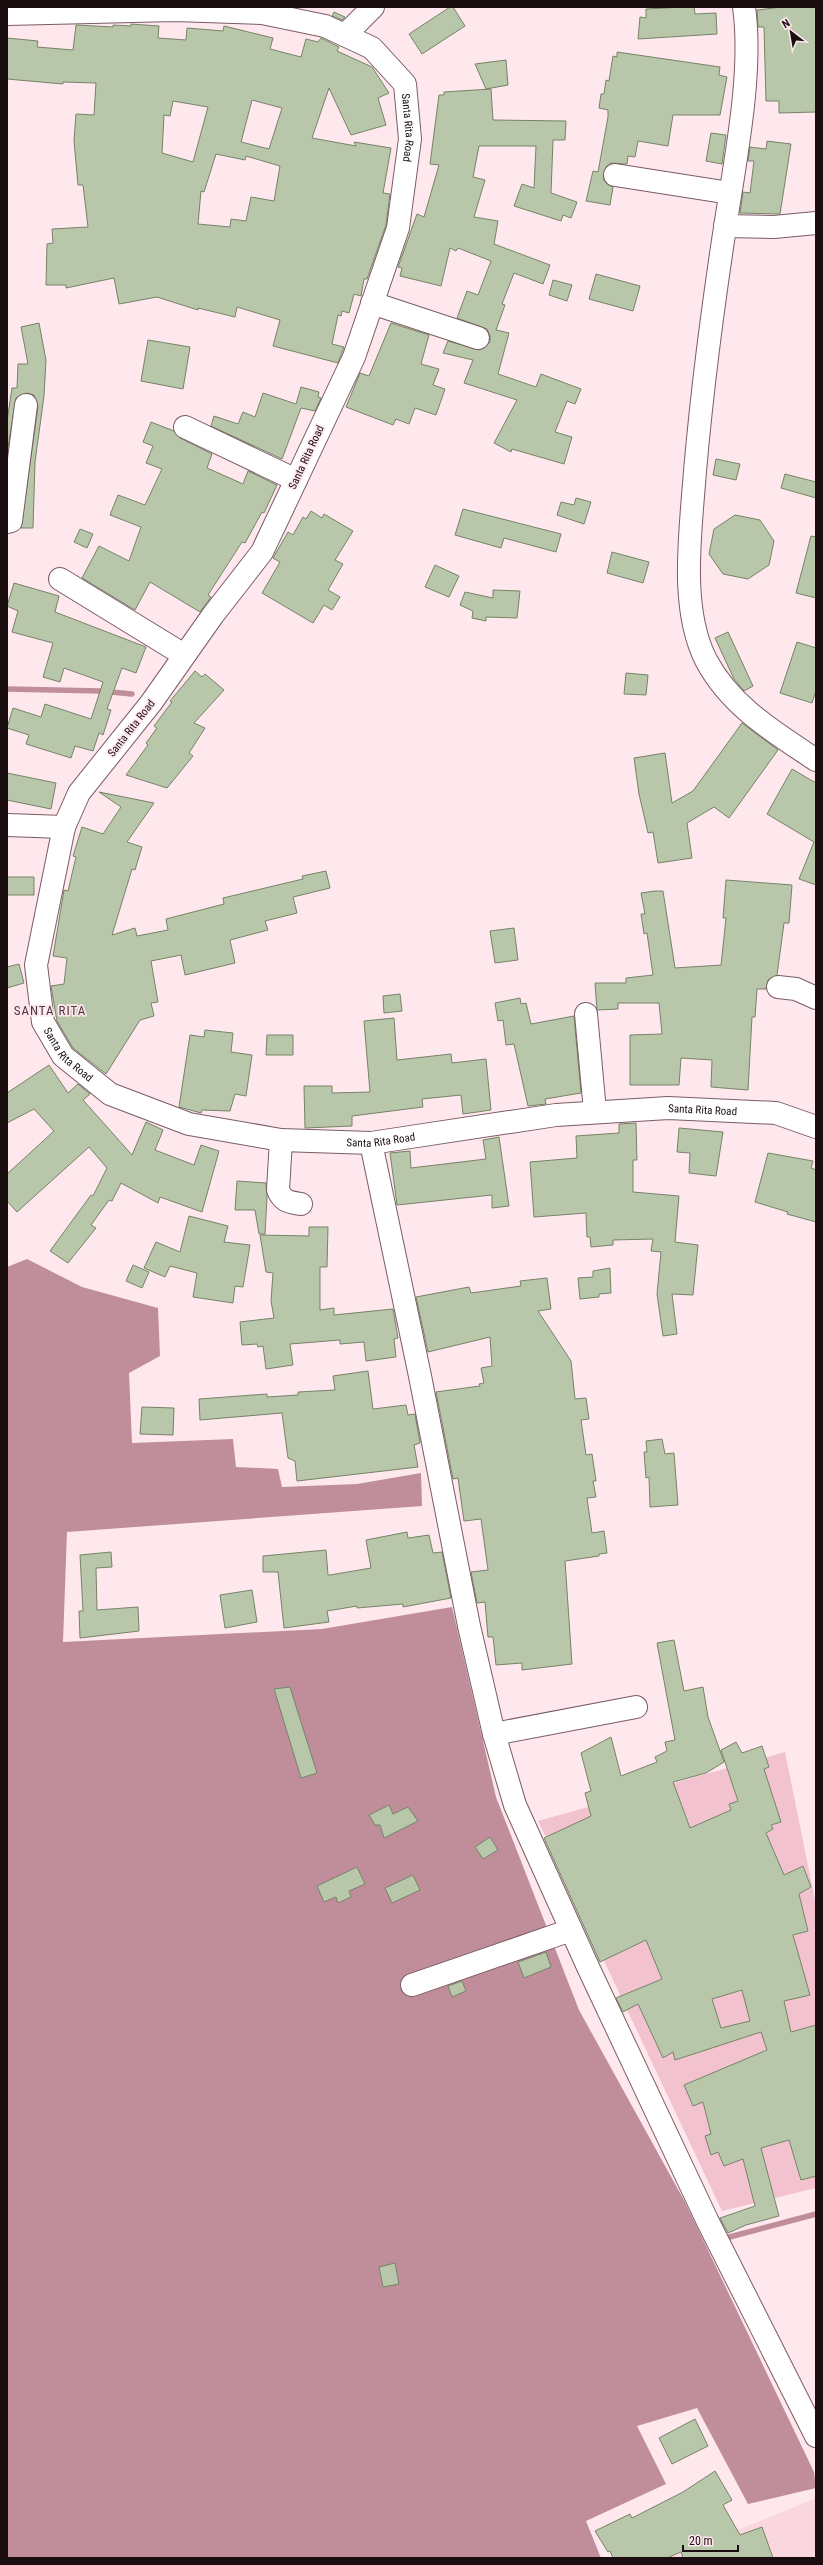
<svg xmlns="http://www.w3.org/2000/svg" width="823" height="2565" font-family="'Roboto Condensed',sans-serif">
<rect width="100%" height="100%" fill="#fee8ed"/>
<!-- built -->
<path fill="#fad7df" d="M 816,2498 L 816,2558 L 670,2558 Z"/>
<!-- green -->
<path fill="#f2c3cf" d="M 785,1752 L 816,1905 L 816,2188 L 722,2211 L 538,1821 Z"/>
<!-- water -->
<path fill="#c08d9a" d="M 27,1259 L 82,1287 L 158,1308 L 160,1356 L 129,1373 L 132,1443 L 233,1439 L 236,1467 L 278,1469 L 282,1487 L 357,1484 L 421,1473 L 422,1506 L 67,1532 L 63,1642 L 322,1629 L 452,1607 L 496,1797 L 579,2010 L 685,2202 L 814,2472 L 816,2488 L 748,2504 L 697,2408 L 637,2426 L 666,2484 L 586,2521 L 601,2558 L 7,2558 L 7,1267 Z"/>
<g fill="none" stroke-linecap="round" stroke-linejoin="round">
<!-- stream -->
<path stroke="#c08d9a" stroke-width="5.5" d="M 7,689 L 101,691 L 132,694
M 722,2239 L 816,2214"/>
</g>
<!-- building -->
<path fill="#b8c6a9" stroke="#768368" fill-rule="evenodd" d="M 450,7 L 453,7 L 465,26 L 422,54 L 409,34 Z
M 684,7 L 694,7 L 695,14 L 716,13 L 717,34 L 638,39 L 640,17 L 646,18 L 646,9 Z
M 782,7 L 816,7 L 816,112 L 779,113 L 779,101 L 766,101 L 764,27 L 758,27 L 757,10 Z
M 334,12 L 345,17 L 342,20 L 332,16 Z
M 131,24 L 159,26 L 158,38 L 186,40 L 187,28 L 223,31 L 224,26 L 273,38 L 270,49 L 301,57 L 306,39 L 318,42 L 321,38 L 339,47 L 337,51 L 372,67 L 389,93 L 378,98 L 386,125 L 351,135 L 329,88 L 312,138 L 356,146 L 354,142 L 391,148 L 383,193 L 390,194 L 386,225 L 367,279 L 364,279 L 361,296 L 354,294 L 349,313 L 342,311 L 341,316 L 338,315 L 332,344 L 344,347 L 338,363 L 273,346 L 280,320 L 237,307 L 235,317 L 198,308 L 198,310 L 157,297 L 119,304 L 114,278 L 66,288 L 66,285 L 46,285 L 47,244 L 53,243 L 52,229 L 88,227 L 83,185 L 78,185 L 74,141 L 76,114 L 94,115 L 96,83 L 63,82 L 63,84 L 7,79 L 7,38 L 38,41 L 37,47 L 73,50 L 76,25 L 113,27 L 113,25 L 131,26 ZM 252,100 L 282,108 L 269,149 L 241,142 ZM 173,101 L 208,107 L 193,162 L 162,153 L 164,115 L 170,116 ZM 216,154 L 245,160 L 246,156 L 280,166 L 274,201 L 251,197 L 246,221 L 231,219 L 230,227 L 198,224 L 201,191 L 204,192 Z
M 617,52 L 720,67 L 719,75 L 727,77 L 720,115 L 673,115 L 668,146 L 638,141 L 635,157 L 628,156 L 627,164 L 611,163 L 606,167 L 603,179 L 607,184 L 613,187 L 610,205 L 586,201 L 593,171 L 598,172 L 608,117 L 608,110 L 599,108 L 601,94 L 604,94 L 606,80 L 609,81 L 613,56 L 617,57 Z
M 506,60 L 508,85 L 486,89 L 475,64 Z
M 491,89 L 493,120 L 566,121 L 565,140 L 553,140 L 551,193 L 577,202 L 571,218 L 563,215 L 561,221 L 514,206 L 522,184 L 534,188 L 536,146 L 479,146 L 473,177 L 485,180 L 474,217 L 498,221 L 494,244 L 550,265 L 543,284 L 514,273 L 502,304 L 505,305 L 496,330 L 509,333 L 498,374 L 536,387 L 541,374 L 581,389 L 575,404 L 567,401 L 555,432 L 572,437 L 564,464 L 512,449 L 511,452 L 494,443 L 517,400 L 464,383 L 473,360 L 443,353 L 448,341 L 480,350 L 490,342 L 490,336 L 487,329 L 457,318 L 467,291 L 478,295 L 491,261 L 458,248 L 456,251 L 450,248 L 441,286 L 400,276 L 402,268 L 398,267 L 417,214 L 424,217 L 439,165 L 430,164 L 439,95 L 444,95 L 444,92 Z
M 711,133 L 726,135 L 722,164 L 706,161 Z
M 767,141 L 791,144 L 780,214 L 740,213 L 743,192 L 750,193 L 754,161 L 748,161 L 750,147 L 766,149 Z
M 596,274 L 640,286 L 633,311 L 589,299 Z
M 553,280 L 572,285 L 567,301 L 549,295 Z
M 39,323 L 46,360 L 44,396 L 35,462 L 33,528 L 21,528 L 38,407 L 34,395 L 27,393 L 16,398 L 7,454 L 7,421 L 12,388 L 17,388 L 18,364 L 28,364 L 21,327 Z
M 391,323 L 429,335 L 421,364 L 439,369 L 433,385 L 445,389 L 436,415 L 415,408 L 409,424 L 396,419 L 393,425 L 346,407 L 360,373 L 369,376 Z
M 148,340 L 190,347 L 183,389 L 141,381 Z
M 301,387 L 319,392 L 318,397 L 321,398 L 315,411 L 301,408 L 282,459 L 211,426 L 214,416 L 238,424 L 243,412 L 255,417 L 263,393 L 296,404 Z
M 151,422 L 174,431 L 180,438 L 212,454 L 207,468 L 243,484 L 248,471 L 277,485 L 264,513 L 262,512 L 245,543 L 242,542 L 208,595 L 211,597 L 200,612 L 150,582 L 135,610 L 82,578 L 99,546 L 129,561 L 141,527 L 110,515 L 118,495 L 145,505 L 162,469 L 146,463 L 153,446 L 143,442 Z
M 716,459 L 740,464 L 736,480 L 713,475 Z
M 785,474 L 816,482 L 816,498 L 781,488 Z
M 576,498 L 591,502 L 584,524 L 557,515 L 561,502 L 574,505 Z
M 463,509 L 561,534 L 556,552 L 504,538 L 501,548 L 455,535 Z
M 311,511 L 322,518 L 324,514 L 353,531 L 335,560 L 343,564 L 328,590 L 340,597 L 332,610 L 324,605 L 313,623 L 262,593 L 280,562 L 273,558 L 288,532 L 293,535 L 303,517 L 306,519 Z
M 735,515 L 760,520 L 774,541 L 769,565 L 748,579 L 723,574 L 709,554 L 714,529 Z
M 80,529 L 93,534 L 87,548 L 74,542 Z
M 811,536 L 816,537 L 816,598 L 796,593 Z
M 612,552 L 649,562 L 643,583 L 607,573 Z
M 435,565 L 459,576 L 449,597 L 425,587 Z
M 14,583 L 59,596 L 55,612 L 146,647 L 136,673 L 122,668 L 107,709 L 111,710 L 103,735 L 99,733 L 93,751 L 75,746 L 71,758 L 26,744 L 29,735 L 7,728 L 13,708 L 41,717 L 45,704 L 91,719 L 103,682 L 64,668 L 60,682 L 43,677 L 53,643 L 12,632 L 18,611 L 7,606 Z
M 493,590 L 520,591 L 517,618 L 486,617 L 486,621 L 472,618 L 473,611 L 460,605 L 465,592 L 493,598 Z
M 728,632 L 753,686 L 744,691 L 734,679 L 715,638 Z
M 797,642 L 816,648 L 816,691 L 812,703 L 780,693 Z
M 195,671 L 202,677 L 205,674 L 224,690 L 194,723 L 205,728 L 189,753 L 193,756 L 167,788 L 126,775 L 148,745 L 146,743 L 157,728 L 154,726 L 172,702 L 170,701 Z
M 626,673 L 648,675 L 646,695 L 624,694 Z
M 742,723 L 778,750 L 729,818 L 714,807 L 687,823 L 692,858 L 658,863 L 653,832 L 648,833 L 639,794 L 634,758 L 665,753 L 672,803 L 693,791 Z
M 792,769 L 816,783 L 816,885 L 799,879 L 814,842 L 767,814 Z
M 7,773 L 56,783 L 51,809 L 7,800 Z
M 99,792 L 154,803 L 127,842 L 142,847 L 135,870 L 132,869 L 112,935 L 135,928 L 137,936 L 168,930 L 166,919 L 224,904 L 223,898 L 303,879 L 302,876 L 326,871 L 330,888 L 293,897 L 297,913 L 265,921 L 268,930 L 230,940 L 235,963 L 185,975 L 181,955 L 151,961 L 158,1002 L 151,1003 L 154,1016 L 140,1020 L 106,1074 L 73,1048 L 57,1021 L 51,986 L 64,984 L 67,958 L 53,956 L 64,890 L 68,891 L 76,857 L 73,856 L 82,827 L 103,834 L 121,807 Z
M 7,877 L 34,877 L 34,895 L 7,895 Z
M 726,880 L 792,885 L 789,923 L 784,923 L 777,975 L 768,980 L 766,989 L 757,989 L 755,1017 L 752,1017 L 748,1090 L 711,1087 L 712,1060 L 681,1058 L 679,1085 L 630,1085 L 630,1035 L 662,1034 L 659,1003 L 618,1003 L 618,1009 L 597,1010 L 595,983 L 626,983 L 626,978 L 653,975 L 647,933 L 644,934 L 641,914 L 645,914 L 641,893 L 655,891 L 663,891 L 675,968 L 721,965 L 726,918 L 723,918 Z
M 514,928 L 518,960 L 495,963 L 490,931 Z
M 19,964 L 24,983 L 7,988 L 7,967 Z
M 400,994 L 402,1011 L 384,1013 L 383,996 Z
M 520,998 L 521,1004 L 526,1003 L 531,1024 L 574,1016 L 581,1093 L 545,1099 L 546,1104 L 528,1106 L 514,1044 L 506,1045 L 503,1020 L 498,1021 L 495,1003 Z
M 394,1018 L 397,1060 L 451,1054 L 452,1063 L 486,1059 L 491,1110 L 463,1114 L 461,1095 L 422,1099 L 423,1107 L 352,1116 L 352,1126 L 305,1128 L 304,1086 L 332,1086 L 332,1093 L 370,1092 L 364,1021 Z
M 205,1030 L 233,1033 L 231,1052 L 252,1055 L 246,1096 L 235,1094 L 230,1111 L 202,1110 L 201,1113 L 179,1107 L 190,1035 L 204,1037 Z
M 267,1035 L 293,1035 L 293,1055 L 266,1055 Z
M 49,1065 L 68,1093 L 78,1084 L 90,1094 L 83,1100 L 132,1155 L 146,1122 L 163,1130 L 155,1150 L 194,1165 L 201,1145 L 219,1151 L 202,1212 L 160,1197 L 158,1203 L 121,1183 L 112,1201 L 109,1200 L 91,1225 L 96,1228 L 68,1263 L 50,1251 L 91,1195 L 93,1196 L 107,1168 L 89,1147 L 17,1212 L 7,1201 L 7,1174 L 54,1131 L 34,1109 L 7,1123 L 7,1093 Z
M 636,1123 L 637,1160 L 633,1160 L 633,1192 L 679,1196 L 675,1242 L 698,1245 L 693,1295 L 672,1294 L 677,1334 L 663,1336 L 657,1294 L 661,1252 L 651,1251 L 653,1239 L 613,1240 L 613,1245 L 591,1247 L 590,1237 L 587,1237 L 586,1213 L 534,1217 L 530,1162 L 577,1158 L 576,1136 L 619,1133 L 619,1124 Z
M 679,1128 L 723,1132 L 716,1176 L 689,1173 L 690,1153 L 677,1152 Z
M 499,1137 L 509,1206 L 492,1208 L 492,1195 L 397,1205 L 390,1153 L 410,1151 L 411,1168 L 486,1159 L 483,1140 Z
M 768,1153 L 813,1161 L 811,1168 L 816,1170 L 816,1222 L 787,1214 L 788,1212 L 755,1202 Z
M 237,1181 L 266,1183 L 267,1197 L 265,1234 L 259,1234 L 255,1210 L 235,1210 Z
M 189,1216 L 228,1226 L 224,1242 L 250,1245 L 243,1287 L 235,1286 L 233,1303 L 193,1297 L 197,1273 L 170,1266 L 165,1277 L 144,1268 L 156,1242 L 180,1252 Z
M 309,1227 L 328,1227 L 327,1267 L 320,1267 L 320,1310 L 334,1308 L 334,1315 L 393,1309 L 398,1338 L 394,1339 L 396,1357 L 366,1361 L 364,1342 L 340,1344 L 340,1340 L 290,1344 L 293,1365 L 266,1369 L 263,1346 L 258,1347 L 257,1344 L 242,1345 L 240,1322 L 274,1318 L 271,1301 L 273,1273 L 266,1272 L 260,1235 L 309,1236 Z
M 133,1265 L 149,1272 L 142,1288 L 126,1281 Z
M 610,1268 L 611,1293 L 599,1294 L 599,1297 L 580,1299 L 578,1278 L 593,1277 L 593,1271 Z
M 547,1278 L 551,1309 L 538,1311 L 571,1361 L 575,1399 L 586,1398 L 589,1419 L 581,1420 L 586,1455 L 592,1454 L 596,1481 L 593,1481 L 596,1497 L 587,1498 L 592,1533 L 604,1531 L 607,1553 L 599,1554 L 599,1556 L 565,1561 L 572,1664 L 522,1670 L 522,1663 L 496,1665 L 493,1637 L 488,1637 L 485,1602 L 477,1603 L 471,1572 L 488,1570 L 481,1519 L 464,1521 L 458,1478 L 453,1479 L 436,1392 L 480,1386 L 479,1384 L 484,1383 L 481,1368 L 492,1366 L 490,1337 L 428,1352 L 416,1297 L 469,1287 L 471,1293 L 521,1286 L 520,1281 Z
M 368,1371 L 373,1409 L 406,1405 L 408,1415 L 415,1414 L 420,1443 L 414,1445 L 418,1467 L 297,1481 L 295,1461 L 288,1458 L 282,1413 L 200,1420 L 199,1399 L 267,1394 L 267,1397 L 298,1395 L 298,1392 L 335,1390 L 333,1376 Z
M 142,1407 L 174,1408 L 173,1435 L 140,1434 Z
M 662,1439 L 665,1454 L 674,1453 L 678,1505 L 650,1507 L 649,1477 L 646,1478 L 644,1452 L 647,1452 L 646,1441 Z
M 407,1532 L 408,1538 L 429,1535 L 433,1553 L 442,1552 L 451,1598 L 403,1607 L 403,1604 L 357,1608 L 357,1606 L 327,1611 L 329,1622 L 284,1628 L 278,1572 L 263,1572 L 263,1556 L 326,1550 L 328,1575 L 330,1575 L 371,1568 L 366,1540 Z
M 111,1552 L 112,1567 L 96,1568 L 97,1610 L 138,1607 L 139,1631 L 80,1638 L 79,1611 L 83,1611 L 80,1555 Z
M 252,1590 L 257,1622 L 225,1628 L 220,1595 Z
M 674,1640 L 684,1691 L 703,1687 L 708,1717 L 724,1762 L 706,1773 L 673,1782 L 690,1828 L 731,1810 L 729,1804 L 738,1801 L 721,1750 L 736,1742 L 742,1753 L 762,1746 L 769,1767 L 764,1769 L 781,1822 L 771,1825 L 773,1829 L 766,1833 L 784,1875 L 803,1866 L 811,1887 L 799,1894 L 808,1931 L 793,1935 L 810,1995 L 784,2001 L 791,2032 L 816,2025 L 816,2176 L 801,2180 L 789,2140 L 761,2148 L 779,2216 L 746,2225 L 728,2233 L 720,2218 L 755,2206 L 743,2159 L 724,2166 L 718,2152 L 711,2155 L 705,2136 L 711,2134 L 703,2102 L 693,2106 L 684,2085 L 767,2050 L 761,2032 L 675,2060 L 673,2052 L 663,2058 L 638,2004 L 623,2012 L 616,1998 L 662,1979 L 646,1940 L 600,1962 L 544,1838 L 591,1816 L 585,1793 L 591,1791 L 581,1753 L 611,1737 L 621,1776 L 657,1762 L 655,1757 L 667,1751 L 665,1742 L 675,1740 L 657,1643 ZM 742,1990 L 750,2021 L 721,2028 L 712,1999 Z
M 290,1687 L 317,1773 L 301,1778 L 274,1689 Z
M 389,1805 L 393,1814 L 408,1807 L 418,1821 L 384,1838 L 380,1825 L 375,1825 L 369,1815 Z
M 490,1837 L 498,1850 L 483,1859 L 475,1847 Z
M 357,1867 L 365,1884 L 349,1891 L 351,1897 L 338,1903 L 336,1897 L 324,1902 L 317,1886 Z
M 413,1875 L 420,1890 L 392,1903 L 385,1888 Z
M 546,1952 L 551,1967 L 524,1978 L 518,1962 Z
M 462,1981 L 466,1991 L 452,1997 L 448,1986 Z
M 395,2263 L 399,2284 L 383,2287 L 379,2267 Z
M 695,2419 L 708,2446 L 672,2464 L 659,2438 Z
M 715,2471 L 732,2500 L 723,2505 L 740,2535 L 762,2527 L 773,2558 L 683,2558 L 681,2552 L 667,2558 L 613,2558 L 610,2551 L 608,2552 L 595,2531 L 630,2514 L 632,2518 L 683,2492 Z"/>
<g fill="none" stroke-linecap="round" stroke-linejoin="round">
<defs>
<g id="minor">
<path d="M 744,7 C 753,71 736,156 726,221 C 712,312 700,404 693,496 C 689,546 682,613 706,660 C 730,706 774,732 816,760"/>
<path id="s1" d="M 7,14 L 175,10 L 262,13 L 325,26 L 372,48 L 405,84 L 410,139 L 398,228 L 354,357 L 262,552 L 213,615 L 151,703 L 79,793 L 64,827 L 36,965 L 43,1022 L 63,1056 L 110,1094 L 189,1124 L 281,1140 L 371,1143 L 556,1115 L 668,1108 L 776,1113 L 816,1127"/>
<path d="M 345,35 L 373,7"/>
<path d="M 615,175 L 730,193"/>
<path d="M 725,226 L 774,227 L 816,223"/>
<path d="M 372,303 L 478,338"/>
<path d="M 185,427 L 296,480"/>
<path d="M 7,522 L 11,521 L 26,405"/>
<path d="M 60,579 L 184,655"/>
<path d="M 7,825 L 64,827"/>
<path d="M 778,987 L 796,989 L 816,998"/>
<path d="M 586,1014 L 595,1111"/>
<path d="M 281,1140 L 278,1190 C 283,1202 289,1202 301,1204"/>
<path d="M 371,1143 L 420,1376 L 469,1626 L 494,1734 L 515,1805 L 588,1967 L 708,2222 L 816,2436"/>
<path d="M 494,1734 L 636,1707"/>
<path d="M 412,1985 L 571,1930"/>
</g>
</defs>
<!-- minor casing -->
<use href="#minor" stroke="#7a5c64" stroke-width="24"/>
<!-- minor -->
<use href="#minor" stroke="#fff" stroke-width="22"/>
</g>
<g text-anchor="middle" stroke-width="3.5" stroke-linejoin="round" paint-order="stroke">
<!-- street labels -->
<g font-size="11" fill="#190d10" stroke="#fee8ed">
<text dy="4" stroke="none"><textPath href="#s1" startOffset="464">Santa Rita Road</textPath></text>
<text transform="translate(306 457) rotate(-65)" y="4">Santa Rita Road</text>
<text transform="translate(131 728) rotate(-52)" y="4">Santa Rita Road</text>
<text dy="4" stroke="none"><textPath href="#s1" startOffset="1497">Santa Rita Road</textPath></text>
<text dy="4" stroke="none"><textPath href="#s1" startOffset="2157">Santa Rita Road</textPath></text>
<text dy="4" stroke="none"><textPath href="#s1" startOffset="1833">Santa Rita Road</textPath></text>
</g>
<!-- quarter labels -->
<g font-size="13" letter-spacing="1" fill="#51353d" stroke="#fee8ed">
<text x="50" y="1015">SANTA RITA</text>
</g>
</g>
<!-- border -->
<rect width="823" height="2565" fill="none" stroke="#190d10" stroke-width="16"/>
<!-- north arrow -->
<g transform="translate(791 32) rotate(329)" stroke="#fee8ed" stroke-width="3" paint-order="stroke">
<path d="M0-3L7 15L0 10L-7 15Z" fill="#190d10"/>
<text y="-6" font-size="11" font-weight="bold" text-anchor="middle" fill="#190d10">N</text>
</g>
<!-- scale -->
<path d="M683 2545v6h55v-6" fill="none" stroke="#190d10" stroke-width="2"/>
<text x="689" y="2545" font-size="12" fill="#190d10" stroke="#fee8ed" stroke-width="3" paint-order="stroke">20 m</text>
</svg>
